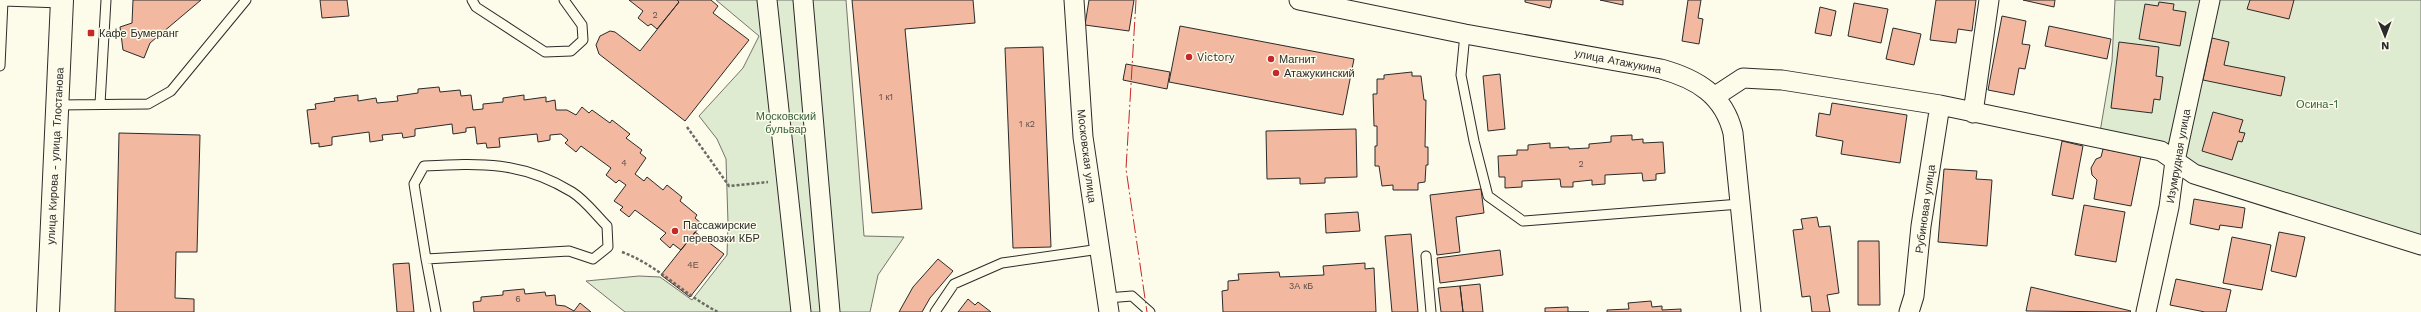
<svg xmlns="http://www.w3.org/2000/svg" width="2421" height="312" font-family="'Work Sans',sans-serif">
<rect width="100%" height="100%" fill="#fdfbea"/>
<!-- green -->
<path fill="#deebd1" stroke="#74746e" d="M 716,0 L 846,0 L 864,236 L 904,237 L 878,275 L 870,312 L 625,312 L 586,281 L 639,276 L 660,277 L 692,300 L 727,255 L 728,223 L 726,159 L 717,139 L 699,116 L 743,68 L 759,36 Z
M 2115,0 L 2421,0 L 2421,245 L 2309,210 L 2161,151 L 2099,138 L 2112,61 Z"/>
<!-- building -->
<path fill="#f2b8a0" stroke="#2b2b2b" d="M 133,0 L 201,0 L 150,43 L 144,58 L 123,50 L 120,27 L 132,23 Z
M 320,0 L 347,0 L 349,16 L 322,18 Z
M 629,0 L 677,0 L 679,2 L 657,29 L 651,24 L 648,26 L 638,18 L 643,11 Z
M 677,0 L 711,0 L 718,6 L 713,13 L 749,40 L 685,121 L 599,54 L 596,45 L 600,36 L 610,31 L 615,32 L 640,51 L 679,2 Z
M 852,0 L 973,0 L 975,23 L 905,29 L 922,209 L 872,213 Z
M 1089,0 L 1134,0 L 1129,31 L 1085,25 Z
M 1525,0 L 1552,0 L 1550,8 L 1525,2 Z
M 1600,0 L 1623,0 L 1623,5 Z
M 1688,0 L 1701,0 L 1698,18 L 1703,19 L 1699,44 L 1682,41 Z
M 1936,0 L 1976,0 L 1972,31 L 1958,29 L 1956,43 L 1930,40 Z
M 2023,0 L 2055,0 L 2054,7 Z
M 2250,0 L 2294,0 L 2289,19 L 2247,9 Z
M 2159,2 L 2174,4 L 2173,10 L 2186,12 L 2180,46 L 2139,39 L 2145,4 L 2158,6 Z
M 1854,3 L 1888,9 L 1881,43 L 1848,36 Z
M 1820,7 L 1836,11 L 1831,36 L 1815,33 Z
M 2002,16 L 2026,21 L 2022,44 L 2030,45 L 2025,69 L 2019,68 L 2014,95 L 1988,90 Z
M 1180,26 L 1354,59 L 1343,115 L 1169,82 Z
M 2049,26 L 2111,39 L 2107,59 L 2045,46 Z
M 1893,28 L 1921,34 L 1914,65 L 1886,59 Z
M 2212,38 L 2229,42 L 2224,65 L 2285,77 L 2281,96 L 2203,80 Z
M 2119,42 L 2159,47 L 2156,76 L 2163,77 L 2160,100 L 2154,99 L 2152,113 L 2111,108 Z
M 1043,47 L 1051,247 L 1013,248 L 1005,48 Z
M 1126,64 L 1170,72 L 1167,89 L 1123,80 Z
M 1412,72 L 1412,76 L 1421,76 L 1424,100 L 1426,100 L 1425,147 L 1428,147 L 1428,165 L 1426,165 L 1425,182 L 1418,183 L 1418,190 L 1393,190 L 1393,185 L 1382,186 L 1379,166 L 1375,166 L 1375,146 L 1377,146 L 1377,126 L 1374,126 L 1373,94 L 1377,94 L 1377,79 L 1384,79 L 1384,75 Z
M 1500,74 L 1505,129 L 1488,131 L 1483,76 Z
M 439,87 L 440,92 L 460,90 L 461,96 L 471,95 L 473,110 L 483,109 L 483,104 L 503,102 L 503,98 L 524,95 L 524,100 L 546,97 L 546,102 L 555,100 L 556,110 L 567,110 L 576,115 L 582,107 L 589,113 L 592,110 L 610,123 L 612,120 L 630,134 L 626,138 L 642,150 L 640,153 L 646,158 L 635,174 L 644,181 L 647,177 L 663,190 L 667,185 L 682,197 L 680,201 L 697,215 L 695,218 L 702,224 L 681,250 L 673,244 L 670,248 L 660,239 L 666,233 L 635,210 L 629,217 L 620,210 L 623,207 L 614,201 L 626,185 L 619,180 L 616,183 L 606,175 L 611,168 L 581,146 L 576,152 L 565,143 L 568,140 L 561,134 L 550,135 L 550,140 L 538,142 L 537,134 L 499,138 L 500,147 L 487,148 L 486,143 L 477,144 L 475,127 L 466,128 L 466,132 L 453,134 L 452,124 L 415,129 L 415,136 L 403,138 L 402,133 L 382,135 L 383,140 L 370,142 L 369,132 L 332,137 L 332,145 L 319,147 L 319,143 L 311,144 L 307,110 L 316,109 L 315,104 L 335,101 L 334,98 L 358,95 L 358,101 L 376,98 L 377,103 L 398,101 L 397,96 L 418,93 L 418,89 Z
M 1832,103 L 1907,115 L 1900,163 L 1841,154 L 1843,141 L 1816,136 L 1819,113 L 1830,115 Z
M 2213,112 L 2243,120 L 2239,132 L 2245,133 L 2242,142 L 2238,141 L 2232,160 L 2202,151 Z
M 1356,129 L 1357,177 L 1325,178 L 1325,183 L 1300,184 L 1300,178 L 1267,179 L 1266,131 Z
M 119,133 L 200,135 L 197,252 L 176,252 L 175,298 L 194,299 L 194,312 L 115,312 Z
M 1632,135 L 1632,140 L 1643,139 L 1643,143 L 1663,142 L 1665,173 L 1656,174 L 1656,180 L 1643,181 L 1642,173 L 1605,175 L 1605,184 L 1592,185 L 1592,180 L 1573,182 L 1573,187 L 1561,187 L 1560,179 L 1522,181 L 1522,187 L 1505,188 L 1505,177 L 1499,177 L 1498,156 L 1517,155 L 1517,150 L 1528,150 L 1528,145 L 1550,143 L 1550,148 L 1569,147 L 1569,149 L 1589,148 L 1589,144 L 1611,142 L 1611,136 Z
M 2062,141 L 2083,146 L 2073,199 L 2052,195 Z
M 2103,149 L 2141,156 L 2131,206 L 2094,199 L 2097,180 L 2092,175 L 2091,168 L 2096,159 L 2101,157 Z
M 1944,169 L 1977,171 L 1976,179 L 1992,180 L 1987,246 L 1938,242 Z
M 1481,189 L 1484,213 L 1456,217 L 1460,252 L 1437,255 L 1430,195 Z
M 2194,199 L 2245,208 L 2242,228 L 2220,225 L 2219,230 L 2190,224 Z
M 2084,205 L 2125,212 L 2116,262 L 2075,255 Z
M 1358,212 L 1360,231 L 1326,233 L 1325,214 Z
M 1817,217 L 1819,227 L 1830,226 L 1839,293 L 1827,295 L 1830,312 L 1812,312 L 1810,296 L 1802,297 L 1793,230 L 1803,229 L 1801,219 Z
M 695,232 L 724,254 L 690,297 L 661,275 Z
M 2279,232 L 2305,237 L 2296,277 L 2271,271 Z
M 1411,234 L 1418,312 L 1392,312 L 1385,236 Z
M 2232,237 L 2271,245 L 2262,290 L 2223,283 Z
M 1858,241 L 1879,241 L 1880,305 L 1858,305 Z
M 1500,250 L 1503,275 L 1440,283 L 1437,258 Z
M 938,259 L 953,271 L 930,298 L 922,312 L 899,312 L 913,287 Z
M 409,263 L 414,312 L 397,312 L 393,264 Z
M 1365,263 L 1365,269 L 1374,268 L 1376,312 L 1223,312 L 1222,291 L 1228,290 L 1228,281 L 1239,280 L 1238,274 L 1279,272 L 1280,277 L 1324,275 L 1323,266 Z
M 2176,279 L 2231,290 L 2226,312 L 2205,312 L 2170,305 Z
M 1480,284 L 1483,312 L 1463,312 L 1460,286 Z
M 1460,286 L 1463,312 L 1441,312 L 1438,288 Z
M 2031,287 L 2131,311 L 2130,312 L 2026,311 Z
M 524,289 L 525,294 L 545,292 L 546,296 L 555,295 L 556,305 L 565,306 L 574,311 L 580,303 L 591,312 L 474,312 L 473,302 L 481,301 L 481,297 L 503,295 L 503,291 Z
M 968,299 L 975,305 L 978,302 L 991,312 L 958,312 Z
M 1651,301 L 1652,307 L 1662,306 L 1662,310 L 1681,309 L 1681,312 L 1607,312 L 1607,310 L 1629,309 L 1628,303 Z
M 1568,307 L 1568,312 L 1589,312 L 1545,312 L 1545,308 Z"/>
<g fill="none" stroke-linecap="round" stroke-linejoin="round">
<defs>
<path id="lane" d="M 472,0 L 476,7 L 545,52 L 571,51 L 583,40 L 582,25 L 564,0
M 1465,34 L 1461,75 L 1474,141 L 1488,196 L 1523,221 L 1740,204
M 0,66 L 3,1 L 62,3
M 100,104 L 106,0
M 57,105 L 148,104 L 171,91 L 246,0
M 1426,256 L 1431,312
M 426,259 L 414,184 L 424,166 C 481,163 521,161 572,192 C 585,200 596,215 607,226 L 608,247 L 593,259 L 569,251 L 426,259 L 436,312
M 1107,298 L 1132,296 L 1150,312
M 935,312 L 954,284 L 1002,263 L 1100,249"/>
<path id="street" d="M 767,0 L 801,312
M 803,0 L 830,312
M 1074,0 L 1083,137 L 1109,312
M 1299,0 L 1465,34 L 1661,69 C 1697,79 1724,95 1733,133 L 1751,312
M 1714,97 L 1743,78 L 1782,80 L 1940,105 L 2161,151 L 2194,174 L 2421,245
M 1973,113 L 1989,0
M 1909,312 L 1914,296 L 1921,226 L 1940,105
M 2146,312 L 2169,207 L 2175,161 L 2210,0"/>
<path id="secondary" d="M 48,312 L 62,0"/>
</defs>
<!-- lane casing -->
<use href="#lane" stroke="#2b2b2b" stroke-width="11"/>
<!-- street casing -->
<use href="#street" stroke="#2b2b2b" stroke-width="21"/>
<!-- secondary casing -->
<use href="#secondary" stroke="#2b2b2b" stroke-width="24"/>
<!-- path -->
<path stroke="#6a6964" stroke-width="2.5" stroke-dasharray="3 2" stroke-linecap="butt" d="M 687,127 L 729,186 L 768,182
M 622,252 C 658,265 684,295 718,312"/>
<!-- lane -->
<use href="#lane" stroke="#fdfbea" stroke-width="9"/>
<!-- street -->
<use href="#street" stroke="#fdfbea" stroke-width="19"/>
<!-- secondary -->
<use href="#secondary" stroke="#fdfbea" stroke-width="22"/>
<!-- power -->
<path stroke="#c62828" stroke-width="1" stroke-dasharray="14 3 2 3" stroke-linecap="butt" d="M 1136,0 L 1126,169 L 1147,312"/>
</g>
<!-- markers -->
<g fill="#c62828" stroke="#fdfbea" stroke-width="1.5">
<rect x="87" y="29" width="8" height="8" rx="2"/>
<circle cx="1189" cy="57" r="4"/>
<circle cx="1271" cy="59" r="4"/>
<circle cx="1276" cy="73" r="4"/>
<circle cx="675" cy="231" r="4"/>
</g>
<g text-anchor="middle" stroke-width="3" stroke-linejoin="round" paint-order="stroke">
<!-- number labels -->
<g font-size="9" fill="#5d4e48">
<text x="655" y="18">2</text>
<text x="886" y="100">1 к1</text>
<text x="1027" y="127">1 к2</text>
<text x="624" y="166">4</text>
<text x="1581" y="167">2</text>
<text x="693" y="268">4Е</text>
<text x="1301" y="289">3А кБ</text>
<text x="518" y="302">6</text>
</g>
<!-- poi labels -->
<g font-size="11" fill="#2b2b2b" stroke="#fdfbea" text-anchor="start">
<text x="99" y="37">Кафе Бумеранг</text>
<text x="1197" y="61">Victory</text>
<text x="1279" y="63">Магнит</text>
<text x="1284" y="77">Атажукинский</text>
<text x="683" y="229">Пассажирские<tspan x="683" dy="13">перевозки КБР</tspan></text>
</g>
<!-- street labels -->
<g font-size="11" fill="#2b2b2b" stroke="#fdfbea">
<text transform="translate(1618 61) rotate(11)" y="4">улица Атажукина</text>
<text transform="translate(55 156) rotate(-87)" y="4">улица Кирова - улица Тлостанова</text>
<text transform="translate(1087 156) rotate(83)" y="4">Московская улица</text>
<text transform="translate(2178 156) rotate(-80)" y="4">Изумрудная улица</text>
<text transform="translate(1925 209) rotate(-82)" y="4">Рубиновая улица</text>
</g>
<!-- park labels -->
<g font-size="11" fill="#34623c" stroke="#fdfbea">
<text x="2317" y="108">Осина-1</text>
<text x="786" y="120">Московский<tspan x="786" dy="13">бульвар</tspan></text>
</g>
</g>
<!-- north arrow -->
<g transform="translate(2385 36) rotate(179)" stroke="#fdfbea" stroke-width="3" paint-order="stroke">
<path d="M0-3L7 15L0 10L-7 15Z" fill="#2b2b2b"/>
<text y="-6" font-size="11" font-weight="bold" text-anchor="middle" fill="#2b2b2b">N</text>
</g>
</svg>
